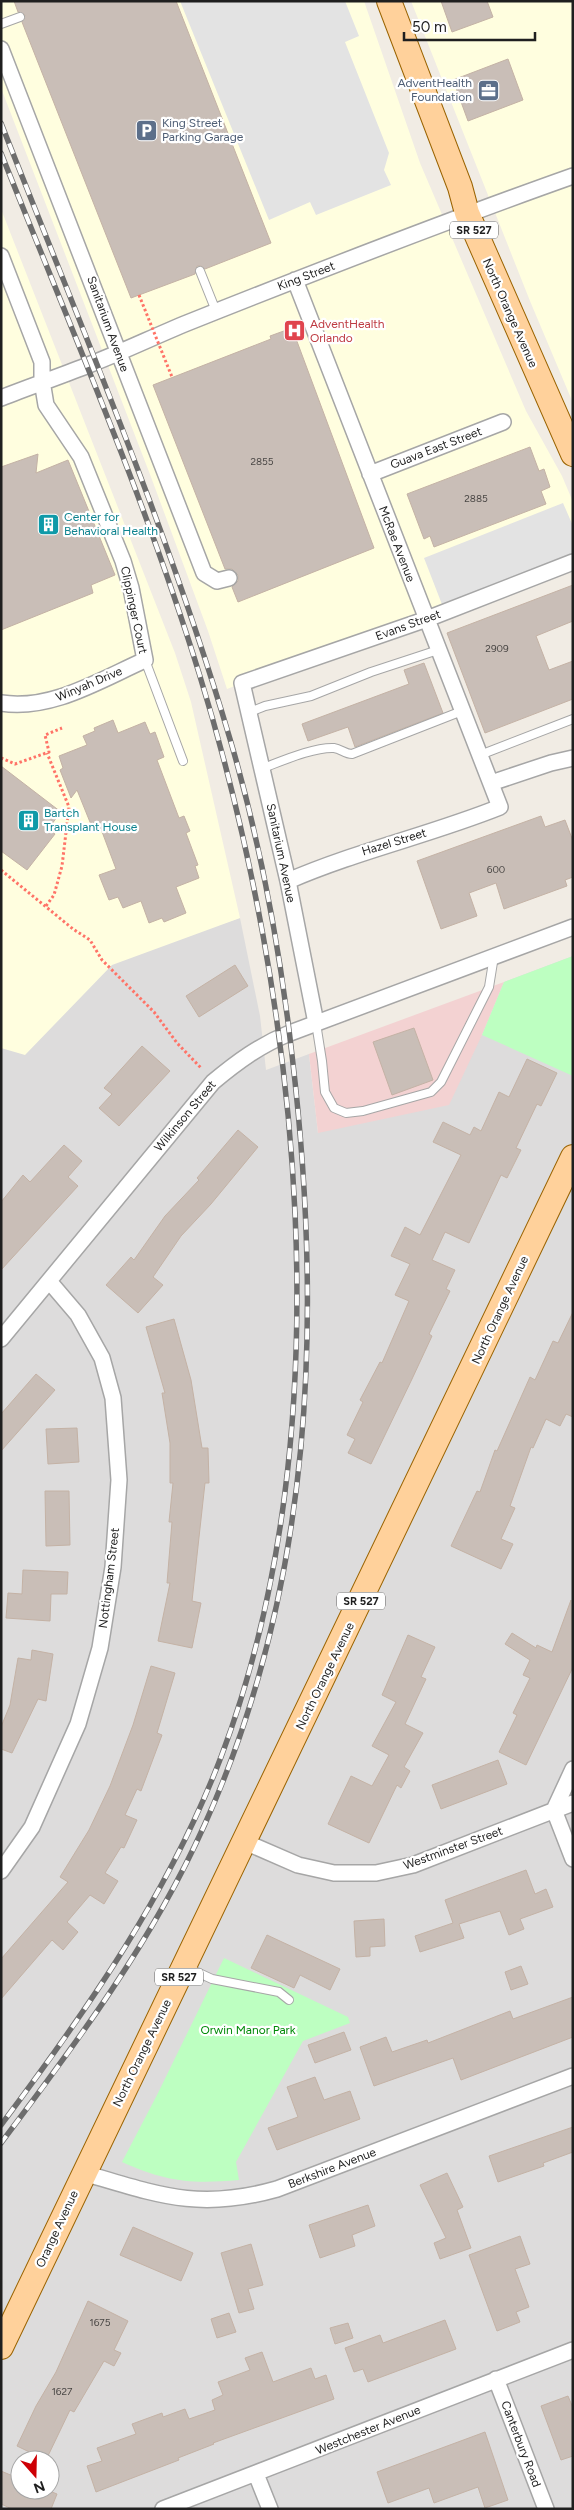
<svg xmlns="http://www.w3.org/2000/svg" width="574" height="2510" font-family="Figtree,sans-serif">
<rect width="100%" height="100%" fill="#f1ece4"/>
<!-- residential -->
<path fill="#dddcdc" fill-rule="evenodd" d="M 240,918 L 260,1016 L 266,1070 L 309,1054 L 318,1133 L 482,1035 L 504,982 L 573,956 L 573,2509 L 1,2509 L 1,1003 L 99,965 ZM 20,2460 L 50,2460 L 50,2490 L 20,2490 Z"/>
<!-- commercial -->
<path fill="#f3d2d2" d="M 504,982 L 482,1035 L 449,1105 L 318,1133 L 309,1054 Z"/>
<!-- education -->
<path fill="#fffedf" d="M 1,1 L 364,1 L 420,163 L 526,411 L 562,476 L 573,502 L 573,556 L 227,689 L 208,631 L 151,477 L 1,88 Z
M 411,1 L 573,1 L 573,403 L 530,301 Z
M 1,209 L 175,653 L 191,702 L 240,918 L 112,965 L 25,1055 L 1,1048 Z"/>
<!-- park -->
<path fill="#bdffc1" d="M 573,956 L 573,1076 L 482,1035 L 504,982 Z
M 224,1958 L 348,2017 L 350,2023 L 303,2041 L 236,2162 L 239,2180 C 191,2184 166,2182 122,2162 L 157,2095 Z"/>
<!-- parking -->
<path fill="#e3e3e3" d="M 180,1 L 345,1 L 359,36 L 345,42 L 389,153 L 384,170 L 391,185 L 316,215 L 310,202 L 269,220 Z
M 563,503 L 573,526 L 573,556 L 443,607 L 424,558 Z"/>
<!-- building -->
<path fill="#c9beb7" stroke="#c4b2a5" d="M 14,1 L 176,1 L 271,243 L 205,269 L 201,266 L 197,266 L 195,274 L 131,298 L 22,22 L 25,15 L 18,12 Z
M 441,1 L 487,1 L 493,17 L 452,32 Z
M 508,59 L 523,100 L 468,121 L 453,80 Z
M 292,328 L 374,548 L 238,602 L 232,587 L 238,581 L 238,575 L 232,569 L 225,569 L 153,385 L 271,339 L 270,336 Z
M 530,447 L 539,471 L 544,469 L 550,487 L 541,491 L 546,504 L 434,547 L 430,536 L 424,539 L 407,494 Z
M 38,454 L 36,473 L 68,460 L 115,575 L 91,585 L 93,593 L 1,630 L 1,467 Z
M 573,585 L 573,621 L 536,636 L 549,670 L 573,661 L 573,699 L 485,733 L 447,633 Z
M 424,663 L 443,713 L 355,747 L 348,727 L 308,741 L 302,724 L 409,684 L 404,670 Z
M 113,720 L 118,733 L 145,722 L 150,734 L 155,732 L 164,757 L 157,760 L 179,818 L 184,816 L 190,831 L 186,833 L 198,865 L 195,866 L 199,878 L 176,887 L 186,913 L 164,922 L 162,918 L 149,923 L 141,901 L 123,908 L 118,897 L 109,900 L 99,875 L 116,869 L 101,829 L 94,832 L 77,790 L 71,798 L 60,770 L 63,768 L 59,756 L 87,745 L 83,736 L 95,731 L 94,728 Z
M 1,766 L 61,812 L 48,829 L 55,834 L 27,870 L 1,851 Z
M 541,816 L 545,827 L 565,820 L 573,841 L 573,877 L 565,880 L 567,886 L 504,909 L 496,883 L 469,893 L 477,916 L 441,929 L 417,861 Z
M 235,965 L 248,986 L 199,1017 L 186,996 Z
M 414,1028 L 433,1080 L 392,1095 L 373,1042 Z
M 142,1046 L 170,1071 L 119,1126 L 99,1108 L 112,1094 L 104,1088 Z
M 527,1059 L 557,1073 L 541,1106 L 537,1104 L 516,1148 L 521,1150 L 507,1178 L 501,1175 L 469,1243 L 445,1232 L 432,1260 L 455,1270 L 446,1289 L 450,1291 L 429,1334 L 432,1336 L 412,1379 L 371,1464 L 348,1453 L 355,1439 L 347,1435 L 363,1402 L 360,1400 L 380,1362 L 382,1363 L 409,1301 L 395,1295 L 410,1264 L 391,1256 L 405,1227 L 420,1235 L 461,1155 L 433,1142 L 443,1122 L 470,1135 L 474,1127 L 481,1131 L 499,1092 L 509,1097 Z
M 238,1130 L 258,1147 L 211,1204 L 181,1236 L 153,1277 L 163,1285 L 138,1313 L 106,1285 L 131,1257 L 134,1260 L 165,1216 L 199,1180 L 197,1178 Z
M 64,1145 L 82,1161 L 68,1177 L 78,1186 L 1,1270 L 1,1202 L 23,1175 L 30,1182 Z
M 573,1312 L 573,1417 L 566,1414 L 560,1426 L 546,1419 L 533,1448 L 531,1447 L 510,1506 L 515,1508 L 501,1539 L 513,1544 L 501,1569 L 451,1546 L 477,1491 L 480,1492 L 495,1450 L 497,1451 L 530,1377 L 535,1380 L 553,1341 L 558,1343 Z
M 174,1319 L 191,1380 L 202,1448 L 208,1448 L 209,1483 L 205,1483 L 192,1601 L 201,1603 L 192,1648 L 158,1641 L 170,1583 L 167,1583 L 172,1522 L 169,1522 L 173,1483 L 170,1483 L 170,1443 L 162,1393 L 165,1393 L 146,1327 Z
M 36,1374 L 55,1390 L 1,1451 L 1,1414 Z
M 77,1428 L 79,1462 L 48,1464 L 46,1429 Z
M 45,1491 L 69,1491 L 70,1545 L 46,1546 Z
M 23,1570 L 68,1572 L 67,1594 L 51,1594 L 50,1621 L 6,1618 L 8,1593 L 22,1594 Z
M 571,1600 L 573,1667 L 526,1765 L 499,1752 L 517,1715 L 513,1713 L 530,1678 L 523,1675 L 530,1660 L 505,1644 L 512,1633 L 536,1648 L 537,1645 L 552,1652 Z
M 408,1635 L 435,1647 L 421,1677 L 426,1679 L 405,1724 L 423,1733 L 404,1767 L 410,1771 L 401,1788 L 397,1785 L 369,1843 L 328,1824 L 351,1776 L 372,1786 L 389,1755 L 372,1746 L 396,1702 L 382,1695 Z
M 32,1650 L 53,1654 L 46,1701 L 38,1699 L 12,1753 L 1,1749 L 1,1727 L 10,1705 L 18,1658 L 31,1660 Z
M 151,1666 L 175,1673 L 157,1733 L 162,1735 L 141,1791 L 137,1789 L 125,1815 L 137,1820 L 124,1848 L 121,1847 L 105,1873 L 118,1881 L 104,1904 L 90,1895 L 67,1922 L 78,1932 L 63,1950 L 52,1940 L 1,1999 L 1,1959 L 68,1882 L 60,1877 L 89,1830 L 110,1786 L 133,1725 Z
M 498,1760 L 507,1784 L 441,1809 L 432,1785 Z
M 526,1870 L 535,1894 L 546,1889 L 553,1907 L 520,1919 L 524,1929 L 509,1935 L 500,1911 L 459,1924 L 464,1938 L 420,1952 L 415,1936 L 453,1923 L 445,1900 Z
M 384,1919 L 385,1946 L 370,1947 L 370,1956 L 356,1957 L 354,1921 Z
M 267,1935 L 340,1969 L 330,1990 L 300,1975 L 294,1988 L 251,1968 Z
M 521,1966 L 528,1984 L 511,1990 L 505,1972 Z
M 573,1997 L 573,2037 L 461,2080 L 453,2058 L 374,2086 L 360,2047 L 386,2037 L 392,2052 L 427,2040 L 428,2043 L 510,2011 L 513,2019 Z
M 344,2032 L 351,2050 L 315,2063 L 308,2045 Z
M 315,2077 L 324,2100 L 350,2091 L 360,2119 L 277,2150 L 268,2128 L 298,2117 L 287,2087 Z
M 573,2127 L 573,2152 L 543,2163 L 544,2166 L 498,2182 L 489,2156 Z
M 447,2173 L 463,2207 L 457,2210 L 471,2248 L 440,2259 L 434,2243 L 446,2238 L 420,2185 Z
M 368,2205 L 375,2226 L 352,2235 L 355,2246 L 320,2258 L 309,2225 Z
M 133,2227 L 193,2253 L 181,2281 L 120,2255 Z
M 520,2236 L 530,2264 L 515,2269 L 529,2307 L 516,2312 L 520,2322 L 497,2331 L 469,2255 Z
M 251,2244 L 263,2285 L 248,2289 L 254,2309 L 239,2313 L 221,2253 Z
M 88,2301 L 128,2321 L 114,2350 L 121,2353 L 114,2366 L 104,2361 L 74,2412 L 70,2410 L 46,2460 L 17,2446 L 36,2406 L 56,2372 Z
M 229,2313 L 236,2332 L 217,2338 L 211,2319 Z
M 445,2320 L 456,2349 L 368,2382 L 363,2369 L 354,2372 L 345,2348 L 380,2335 L 383,2343 Z
M 348,2323 L 353,2338 L 335,2344 L 330,2328 Z
M 262,2352 L 273,2382 L 311,2368 L 315,2379 L 326,2375 L 334,2399 L 213,2443 L 214,2444 L 178,2458 L 179,2460 L 96,2492 L 87,2466 L 102,2461 L 97,2448 L 136,2434 L 132,2424 L 162,2413 L 163,2417 L 185,2409 L 189,2419 L 215,2410 L 212,2400 L 223,2395 L 218,2382 L 250,2370 L 245,2358 Z
M 568,2396 L 573,2408 L 573,2456 L 561,2460 L 541,2406 Z
M 485,2432 L 508,2500 L 485,2508 L 478,2487 L 434,2503 L 429,2488 L 388,2503 L 377,2472 Z
M 1,2471 L 20,2479 L 20,2490 L 47,2490 L 57,2494 L 51,2509 L 12,2509 L 1,2504 Z"/>
<g fill="none" stroke-linecap="round" stroke-linejoin="round">
<defs>
<path id="lane" d="M 1,24 L 20,17
M 200,271 L 216,311
M 145,660 L 183,761
M 250,712 L 265,706 L 311,696 L 371,672 L 438,650
M 480,755 L 573,719
M 263,768 C 282,761 314,747 334,748 C 341,749 345,754 352,754 L 462,711
M 316,1023 L 322,1061 L 325,1092 L 334,1108 L 346,1113 L 363,1111 L 431,1092 L 441,1082 L 489,987 L 494,956
M 186,1967 L 212,1979 L 279,1992 L 289,2000"/>
<path id="street" d="M 1,49 L 204,573 L 217,581 L 229,578
M 1,256 L 42,362 L 42,381 L 46,405 L 81,457 L 123,561 L 131,588 L 145,660 C 100,680 51,711 1,703
M 1,398 C 29,387 58,377 86,366 C 120,353 153,337 187,323 C 315,272 443,222 573,176
M 370,474 L 503,422
M 491,783 L 551,763 L 573,758
M 288,881 C 357,851 430,835 500,807 L 295,280
M 316,1023 L 288,881 L 242,683 L 427,619 L 573,562
M 1,1339 L 213,1082 C 237,1062 260,1045 290,1033 L 573,927
M 573,1769 L 554,1810 L 573,1859
M 245,1842 L 298,1865 L 334,1873 L 376,1873 L 413,1865 L 573,1803
M 1,1871 L 32,1827 L 78,1724 L 100,1648 L 113,1567 L 119,1480 L 113,1398 L 102,1358 L 78,1315 L 49,1281
M 84,2173 C 159,2195 199,2211 277,2189 L 573,2076
M 496,2379 L 546,2509
M 256,2474 L 270,2509
M 163,2509 L 573,2350"/>
<path id="primary" d="M 389,1 L 460,187 L 467,213 L 573,454
M 1,2347 L 573,1157"/>
</defs>
<!-- lane casing -->
<use href="#lane" stroke="#a6a6a6" stroke-width="10"/>
<!-- street casing -->
<use href="#street" stroke="#a6a6a6" stroke-width="18"/>
<!-- primary casing -->
<use href="#primary" stroke="#9a6300" stroke-width="26"/>
<!-- path -->
<path stroke="#ff7367" stroke-width="3" stroke-dasharray="2.5 2.5" stroke-linecap="butt" d="M 1,758 L 15,764 L 49,752 L 45,735 L 62,728
M 1,870 L 73,929 L 90,940 L 102,960 L 154,1012 L 177,1043 L 202,1069
M 46,906 L 54,895 L 62,866 L 69,807 L 47,753"/>
<!-- lane -->
<use href="#lane" stroke="#fff" stroke-width="8"/>
<!-- street -->
<use href="#street" stroke="#fff" stroke-width="15"/>
<!-- primary -->
<use href="#primary" stroke="#ffd19b" stroke-width="24"/>
<defs>
<path id="rail" d="M 1,123 C 81,327 168,529 230,739 C 260,841 280,949 292,1055 C 323,1316 314,1583 204,1826 C 152,1942 77,2042 1,2143
M 1,153 C 69,324 145,498 199,673 C 301,1004 346,1427 221,1757 C 169,1893 88,2009 1,2125"/>
</defs>
<!-- rail casing -->
<use href="#rail" stroke="#6d6d6d" stroke-width="5.5"/>
<!-- rail -->
<use href="#rail" stroke="#fff" stroke-width="4" stroke-dasharray="11" stroke-linecap="butt"/>
<!-- path-bridge -->
<path stroke="#ff7367" stroke-width="3" stroke-dasharray="2.5 2.5" stroke-linecap="butt" d="M 139,295 L 172,377"/>
</g>
<!-- icons -->
<defs>
<symbol id="office-square" viewBox="-11 -11 22 22"><rect x="-9" y="-9" width="18" height="18" rx="4" fill="#5c6f8a" stroke="#fff"/><path d="M-6-3h4V-5.5h4V-3h4V5H-6ZM-1-4.5V-3h2v-1.5ZM-6 0V1H6V0Z" fill="#fff"/></symbol>
<symbol id="parking-square" viewBox="-11 -11 22 22"><rect x="-9" y="-9" width="18" height="18" rx="4" fill="#5c6f8a" stroke="#fff"/><path d="M-3.5-5.5H1a3.5 3.5 0 0 1 0 7H-1V5.5H-3.5ZM-1-3.4V-.6H.8a1.4 1.4 0 0 0 0-2.8Z" fill="#fff"/></symbol>
<symbol id="hospital-square" viewBox="-11 -11 22 22"><rect x="-9" y="-9" width="18" height="18" rx="4" fill="#e0444e" stroke="#fff"/><path d="M-5-5h3v3.5h4V-5h3V5h-3V1.5h-4V5h-3Z" fill="#fff"/></symbol>
<symbol id="building-square" viewBox="-11 -11 22 22"><rect x="-9" y="-9" width="18" height="18" rx="4" fill="#0f9aa8" stroke="#fff"/><path d="M-4-6H4V6H1V3H-1V6H-4ZM-2.5-4.3h1.7v1.8h-1.7ZM.8-4.3h1.7v1.8H.8ZM-2.5-1h1.7V.8h-1.7ZM.8-1h1.7V.8H.8Z" fill="#fff"/></symbol>
</defs>
<g fill-rule="evenodd">
<use href="#office-square" x="476" y="78" width="25" height="25"/>
<use href="#parking-square" x="134" y="118" width="25" height="25"/>
<use href="#hospital-square" x="282" y="318" width="25" height="25"/>
<use href="#building-square" x="36" y="512" width="25" height="25"/>
<use href="#building-square" x="16" y="808" width="25" height="25"/>
</g>
<g text-anchor="middle" stroke-width="4.5" stroke-linejoin="round" paint-order="stroke">
<!-- number labels -->
<g font-size="10" fill="#4a4745">
<text x="262" y="465">2855</text>
<text x="476" y="502">2885</text>
<text x="497" y="652">2909</text>
<text x="496" y="873">600</text>
<text x="100" y="2326">1675</text>
<text x="62" y="2395">1627</text>
</g>
<!-- shield labels -->
<g fill="#fff" stroke="#626262" stroke-width="1">
<rect x="450" y="221.5" width="48" height="17" rx="4"/>
<rect x="337" y="1592.5" width="48" height="17" rx="4"/>
<rect x="155" y="1968.5" width="48" height="17" rx="4"/>
</g>
<g font-size="11" font-weight="bold" fill="#1f1f1f">
<text x="474" y="234">SR 527</text>
<text x="361" y="1605">SR 527</text>
<text x="179" y="1981">SR 527</text>
</g>
<!-- service labels -->
<g font-size="12" fill="#4e5e75" stroke="#fff" text-anchor="end">
<text x="472" y="87">AdventHealth<tspan x="472" dy="14">Foundation</tspan></text>
<text x="162" y="127" text-anchor="start">King Street<tspan x="162" dy="14">Parking Garage</tspan></text>
</g>
<!-- street labels -->
<g font-size="12" fill="#1f1f1f" stroke="#fff">
<text transform="translate(306 276) rotate(-21)" y="4">King Street</text>
<text transform="translate(510 313) rotate(66)" y="4">North Orange Avenue</text>
<text transform="translate(108 324) rotate(70)" y="4">Sanitarium Avenue</text>
<text transform="translate(436 448) rotate(-21)" y="4">Guava East Street</text>
<text transform="translate(397 544) rotate(69)" y="4">McRae Avenue</text>
<text transform="translate(134 610) rotate(78)" y="4">Clippinger Court</text>
<text transform="translate(408 625) rotate(-20)" y="4">Evans Street</text>
<text transform="translate(89 684) rotate(-23)" y="4">Winyah Drive</text>
<text transform="translate(394 842) rotate(-17)" y="4">Hazel Street</text>
<text transform="translate(281 853) rotate(78)" y="4">Sanitarium Avenue</text>
<text transform="translate(185 1116) rotate(-50)" y="4">Wilkinson Street</text>
<text transform="translate(500 1310) rotate(-65)" y="4">North Orange Avenue</text>
<text transform="translate(109 1578) rotate(-83)" y="4">Nottingham Street</text>
<text transform="translate(325 1676) rotate(-64)" y="4">North Orange Avenue</text>
<text transform="translate(453 1848) rotate(-20)" y="4">Westminster Street</text>
<text transform="translate(142 2053) rotate(-64)" y="4">North Orange Avenue</text>
<text transform="translate(332 2168) rotate(-21)" y="4">Berkshire Avenue</text>
<text transform="translate(57 2229) rotate(-65)" y="4">Orange Avenue</text>
<text transform="translate(368 2430) rotate(-22)" y="4">Westchester Avenue</text>
<text transform="translate(521 2444) rotate(69)" y="4">Canterbury Road</text>
</g>
<!-- health labels -->
<g font-size="12" fill="#be3a42" stroke="#fff" text-anchor="start">
<text x="310" y="328">AdventHealth<tspan x="310" dy="14">Orlando</tspan></text>
</g>
<!-- culture labels -->
<g font-size="12" fill="#0d838f" stroke="#fff" text-anchor="start">
<text x="64" y="521">Center for<tspan x="64" dy="14">Behavioral Health</tspan></text>
<text x="44" y="817">Bartch<tspan x="44" dy="14">Transplant House</tspan></text>
</g>
<!-- park labels -->
<g font-size="12" fill="#008a08" stroke="#fff">
<text x="248" y="2034">Orwin Manor Park</text>
</g>
</g>
<!-- border -->
<rect width="574" height="2510" fill="none" stroke="#1f1f1f" stroke-width="5"/>
<!-- north arrow -->
<g transform="translate(35 2475) rotate(160)"><circle r="24" fill="#ffffff" stroke="#a5a5a5"/>
<path d="M0-4L9 19L0 12L-9 19Z" fill="#ce0005"/>
<text y="-8" font-size="14" font-weight="bold" text-anchor="middle" fill="#1f1f1f">N</text>
</g>
<!-- scale -->
<path d="M404 32v8h131v-8" fill="none" stroke="#1f1f1f" stroke-width="2.5"/>
<text x="412" y="32" font-size="15" fill="#1f1f1f" stroke="#ffffff" stroke-width="4" paint-order="stroke">50 m</text>
</svg>
